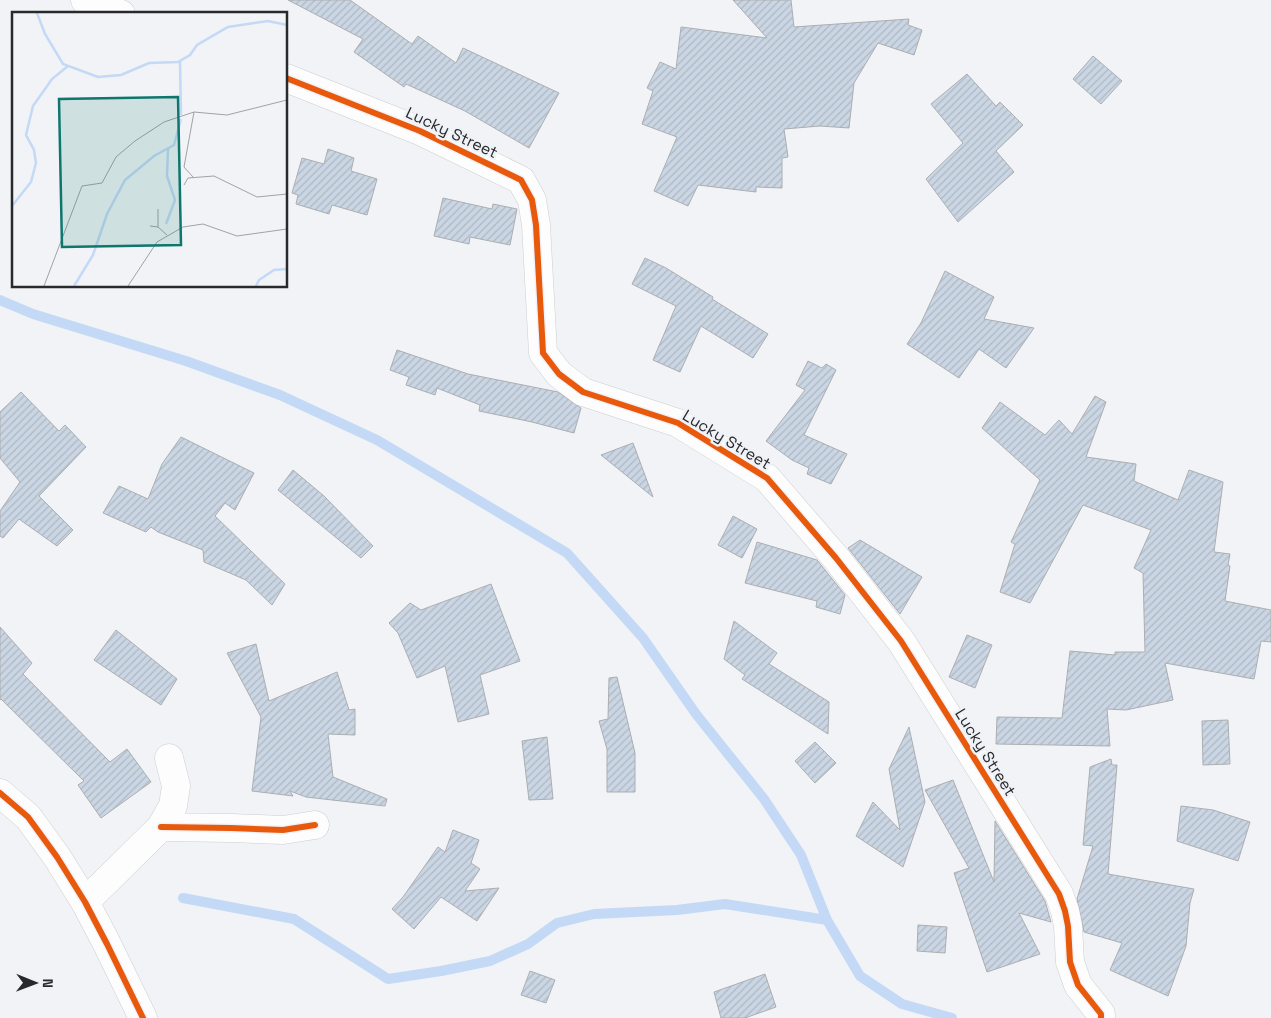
<svg xmlns="http://www.w3.org/2000/svg" width="1271" height="1018" font-family="'Space Grotesk',sans-serif">
<defs>
<pattern id="building-hatch" width="6" height="6" patternUnits="userSpaceOnUse" patternTransform="scale(1.25)"><rect width="6" height="6" fill="#cbd6e4"/><path d="M-1 1l2-2M0 6l6-6M5 7l2-2" fill="none" stroke="#aeb8c4"/></pattern>
</defs>
<rect width="100%" height="100%" fill="#f1f3f6"/>
<g fill="none" stroke-linecap="round" stroke-linejoin="round">
<!-- stream -->
<path stroke="#c3d9f6" stroke-width="10" d="M 0,300 L 33,314 L 186,361 L 280,395 L 377,440 L 567,553 L 643,638 L 696,714 L 764,799 L 801,855 L 827,920 L 860,976 L 902,1004 L 952,1018
M 183,898 L 294,919 L 388,979 L 441,971 L 490,961 L 528,944 L 557,923 L 594,914 L 677,910 L 725,904 L 827,920"/>
</g>
<!-- building -->
<path fill="url(#building-hatch)" stroke="#acaeb0" d="M 288,0 L 350,0 L 412,44 L 418,36 L 456,63 L 463,48 L 559,93 L 529,148 L 465,111 L 406,84 L 404,87 L 354,52 L 363,39 Z
M 733,0 L 791,0 L 794,27 L 909,19 L 908,25 L 922,30 L 914,55 L 878,43 L 854,83 L 849,128 L 820,126 L 784,129 L 788,157 L 782,158 L 782,188 L 756,187 L 756,192 L 698,185 L 688,206 L 654,191 L 677,137 L 642,124 L 653,91 L 647,88 L 660,62 L 676,69 L 681,27 L 767,38 Z
M 1093,56 L 1122,81 L 1101,104 L 1073,79 Z
M 967,74 L 996,106 L 1000,102 L 1023,125 L 996,151 L 1014,172 L 958,222 L 926,179 L 963,143 L 931,104 Z
M 328,149 L 354,158 L 351,171 L 377,179 L 367,215 L 332,205 L 329,214 L 296,204 L 298,195 L 292,193 L 302,158 L 324,164 Z
M 443,198 L 492,209 L 493,204 L 517,209 L 510,245 L 470,237 L 469,244 L 434,236 Z
M 645,258 L 666,268 L 713,297 L 712,299 L 768,334 L 753,358 L 701,326 L 680,372 L 653,360 L 676,306 L 632,284 Z
M 945,271 L 994,297 L 984,319 L 1034,328 L 1006,368 L 979,349 L 959,378 L 907,344 L 921,323 Z
M 397,350 L 468,374 L 558,392 L 581,408 L 574,433 L 532,422 L 479,411 L 480,405 L 437,388 L 435,395 L 406,385 L 409,377 L 390,370 Z
M 808,361 L 822,368 L 826,364 L 836,370 L 804,435 L 847,454 L 831,484 L 807,474 L 809,468 L 792,460 L 766,441 L 805,390 L 796,385 Z
M 21,392 L 59,431 L 65,425 L 86,447 L 39,496 L 73,530 L 57,546 L 19,519 L 3,538 L 0,536 L 0,511 L 20,482 L 0,458 L 0,412 Z
M 1095,396 L 1106,402 L 1086,457 L 1136,464 L 1134,481 L 1178,500 L 1189,470 L 1223,482 L 1214,552 L 1230,554 L 1228,565 L 1230,566 L 1225,601 L 1271,610 L 1271,642 L 1261,641 L 1254,679 L 1165,663 L 1173,700 L 1126,710 L 1107,709 L 1110,746 L 996,744 L 997,717 L 1062,718 L 1070,651 L 1115,655 L 1115,652 L 1145,652 L 1143,573 L 1134,568 L 1151,530 L 1083,505 L 1030,603 L 1000,592 L 1015,544 L 1011,542 L 1040,480 L 982,428 L 1000,402 L 1045,435 L 1059,420 L 1072,434 Z
M 181,437 L 254,473 L 235,510 L 225,503 L 215,516 L 285,584 L 272,605 L 246,580 L 204,562 L 203,550 L 158,532 L 151,527 L 146,532 L 103,513 L 119,486 L 148,499 L 162,464 Z
M 633,443 L 653,497 L 601,455 Z
M 293,470 L 324,496 L 373,546 L 361,558 L 278,490 Z
M 733,516 L 757,529 L 742,558 L 718,545 Z
M 860,540 L 922,577 L 900,614 L 848,548 Z
M 757,542 L 817,560 L 845,595 L 840,614 L 816,607 L 817,601 L 745,583 Z
M 491,584 L 520,661 L 480,675 L 489,714 L 458,722 L 445,666 L 417,678 L 398,633 L 389,623 L 410,603 L 421,610 Z
M 734,621 L 777,653 L 769,664 L 829,702 L 828,734 L 742,679 L 745,675 L 724,659 Z
M 0,627 L 32,663 L 23,674 L 110,762 L 127,749 L 151,782 L 101,818 L 78,785 L 84,781 L 1,699 L 0,700 Z
M 116,630 L 177,679 L 161,705 L 94,660 Z
M 967,635 L 992,645 L 975,688 L 949,677 Z
M 256,644 L 269,701 L 337,672 L 349,710 L 355,709 L 355,735 L 328,734 L 333,777 L 387,799 L 385,806 L 306,797 L 290,791 L 293,796 L 252,791 L 261,717 L 227,653 Z
M 617,677 L 635,753 L 635,792 L 607,792 L 607,749 L 599,721 L 608,719 L 609,678 Z
M 1228,720 L 1230,764 L 1203,765 L 1202,721 Z
M 909,727 L 925,802 L 903,867 L 856,836 L 873,802 L 900,830 L 889,769 Z
M 547,737 L 553,799 L 529,800 L 522,741 Z
M 815,742 L 836,763 L 815,783 L 795,761 Z
M 1111,759 L 1112,765 L 1117,765 L 1108,874 L 1194,889 L 1190,903 L 1186,946 L 1168,996 L 1110,970 L 1122,943 L 1084,932 L 1077,899 L 1093,846 L 1083,845 L 1090,767 Z
M 953,780 L 994,882 L 995,821 L 1045,901 L 1051,922 L 1019,913 L 1040,954 L 987,972 L 954,873 L 969,868 L 925,790 Z
M 1181,806 L 1213,810 L 1250,822 L 1238,861 L 1177,841 Z
M 453,830 L 479,840 L 471,863 L 480,869 L 465,891 L 499,888 L 477,921 L 441,897 L 414,929 L 392,909 L 403,897 L 438,847 L 445,852 Z
M 918,925 L 947,927 L 945,953 L 917,951 Z
M 530,971 L 555,980 L 546,1003 L 521,995 Z
M 765,974 L 776,1007 L 745,1018 L 721,1018 L 714,992 Z"/>
<g fill="none" stroke-linecap="round" stroke-linejoin="round">
<defs>
<path id="minor" d="M 85,0 L 121,14
M 286,78 L 420,131 L 521,180 L 532,200 L 536,225 L 543,353 L 559,374 L 583,392 L 678,423 L 767,478 L 836,558 L 901,641 L 1059,894 L 1065,911 L 1068,926 L 1070,962 L 1078,985 L 1101,1014 L 1101,1018
M 0,793 L 28,817 L 57,857 L 85,902 L 107,944 L 143,1018
M 161,827 L 231,828 L 283,830 L 315,825
M 85,902 L 161,827 L 173,806 L 176,786 L 169,758"/>
</defs>
<!-- minor casing -->
<use href="#minor" stroke="#cdced0" stroke-width="29"/>
<!-- minor -->
<use href="#minor" stroke="#fdfdfe" stroke-width="28"/>
<defs>
<path id="cycleway" d="M 286,78 L 420,131 L 521,180 L 532,200 L 536,225 L 543,353 L 559,374 L 583,392 L 678,423 L 767,478 L 836,558 L 901,641 L 1059,894 L 1065,911 L 1068,926 L 1070,962 L 1078,985 L 1101,1014 L 1101,1018
M 0,793 L 28,817 L 57,857 L 85,902 L 107,944 L 143,1018
M 161,827 L 231,828 L 283,830 L 315,825"/>
</defs>
<!-- cycleway casing -->
<use href="#cycleway" stroke="#eff3f8" stroke-width="9"/>
<!-- cycleway -->
<use href="#cycleway" stroke="#e8590c" stroke-width="6"/>
</g>
<g text-anchor="middle" stroke-width="5" stroke-linejoin="round" paint-order="stroke">
<!-- street labels -->
<g font-size="16" fill="#28292b" stroke="#eff3f8">
<text transform="translate(452 132) rotate(25)" y="6">Lucky Street</text>
<text transform="translate(727 439) rotate(31)" y="6">Lucky Street</text>
<text transform="translate(986 752) rotate(58)" y="6">Lucky Street</text>
</g>
</g>
<!-- overview -->
<g transform="translate(12 12)">
<rect width="275" height="275" fill="#f1f3f6"/>
<path fill="none" stroke="#c3d9f6" stroke-width="2.5" d="M 25,1 L 33,22 L 51,52 L 86,65 L 109,63 L 137,51 L 166,50 L 178,43 L 185,33 L 216,15 L 256,9 L 275,13M 168,49 L 169,103M 0,194 L 19,170 L 24,151 L 22,138 L 14,123 L 21,94 L 40,67 L 56,54M 154,212 L 163,188 L 155,164 L 156,137M 62,274 L 81,243 L 95,202 L 113,168 L 142,144 L 162,133 L 169,107M 244,274 L 247,268 L 262,258 L 275,257"/>
<path fill="none" stroke="#a1a2a5" stroke-width="1" d="M 181,165 L 172,155 L 182,100 L 215,103 L 275,88M 172,173 L 176,166 L 202,164 L 245,185 L 275,182M 146,197 L 146,215M 138,214 L 146,215 L 155,223M 32,274 L 70,174 L 90,171 L 104,145 L 123,129 L 152,110 L 182,100M 116,274 L 145,230 L 171,215 L 191,212 L 225,224 L 275,217"/>
<path fill="#0f766e" fill-opacity="0.15" stroke="#0f766e" stroke-width="2.5" d="M 166,85 L 169,233 L 50,235 L 47,87 Z"/>
<rect width="275" height="275" fill="none" stroke="#28292b" stroke-width="2.5"/>
</g>
<!-- north arrow -->
<g transform="translate(35 983) rotate(91)" stroke="#eff3f8" stroke-width="4" paint-order="stroke">
<path d="M0-4L9 19L0 12L-9 19Z" fill="#28292b"/>
<text y="-8" font-size="14" font-weight="bold" text-anchor="middle" fill="#28292b">N</text>
</g>
</svg>
